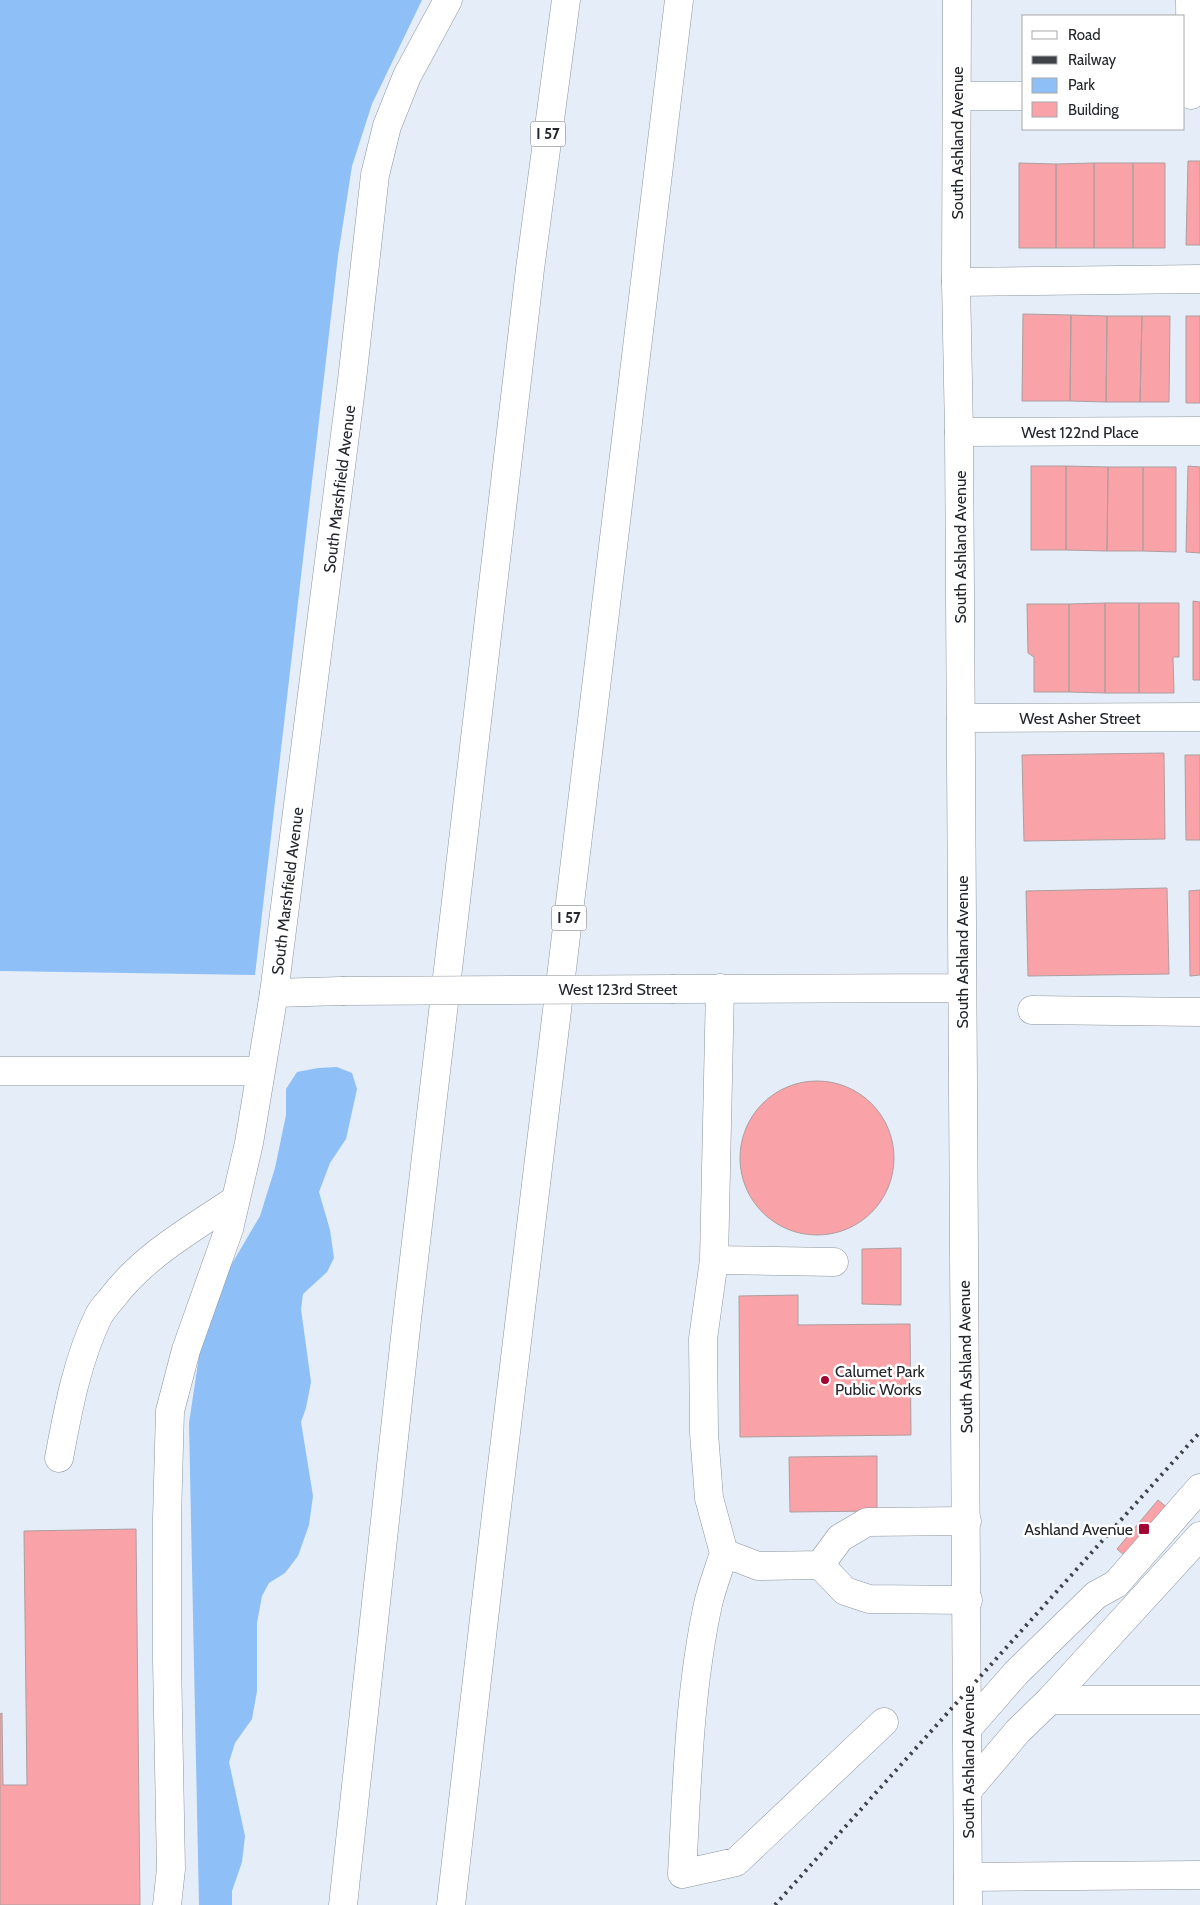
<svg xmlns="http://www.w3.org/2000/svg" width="1200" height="1905" font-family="Cabin,sans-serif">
<rect width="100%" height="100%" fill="#e4edf8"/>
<!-- green -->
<path fill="#8ebff6" d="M 0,0 L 422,0 L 372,104 L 352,166 L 338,256 L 255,975 L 0,971 Z
M 337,1067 L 352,1073 L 357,1089 L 346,1139 L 330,1163 L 319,1192 L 330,1230 L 334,1258 L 327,1272 L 303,1294 L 301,1309 L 311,1382 L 306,1408 L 301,1422 L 313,1496 L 309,1525 L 298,1556 L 285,1573 L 269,1583 L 262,1596 L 257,1623 L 257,1691 L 252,1719 L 235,1743 L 229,1762 L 245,1836 L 242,1862 L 232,1891 L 232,1905 L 199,1905 L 189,1423 L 203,1330 L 230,1267 L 260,1216 L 275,1168 L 286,1115 L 286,1089 L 297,1072 L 318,1068 Z"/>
<!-- building -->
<path fill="#f9a3a8" stroke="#ad9e9f" d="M 1188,161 L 1200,161 L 1200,245 L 1186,245 Z
M 1019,163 L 1056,164 L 1056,248 L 1019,248 Z
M 1094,163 L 1133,163 L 1133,248 L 1094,248 Z
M 1094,163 L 1094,248 L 1056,248 L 1056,164 Z
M 1133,163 L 1165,163 L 1165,248 L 1133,248 Z
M 1023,314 L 1071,315 L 1070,401 L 1022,401 Z
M 1071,315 L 1107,316 L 1106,402 L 1070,401 Z
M 1107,316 L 1142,316 L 1140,402 L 1106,402 Z
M 1142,316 L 1170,316 L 1169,402 L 1140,402 Z
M 1186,316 L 1200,316 L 1200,403 L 1186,403 Z
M 1031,466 L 1066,466 L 1066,550 L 1031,550 Z
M 1066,466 L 1108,467 L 1107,551 L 1066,550 Z
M 1188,466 L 1200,467 L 1200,553 L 1186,552 Z
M 1108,467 L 1143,467 L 1143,551 L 1107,551 Z
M 1143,467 L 1176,467 L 1176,552 L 1143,551 Z
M 1193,601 L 1200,602 L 1200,680 L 1193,680 Z
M 1105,603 L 1139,603 L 1139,693 L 1105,693 Z
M 1105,603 L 1105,693 L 1069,692 L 1069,604 Z
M 1139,603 L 1179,603 L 1179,657 L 1173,657 L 1174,693 L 1139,693 Z
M 1027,604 L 1069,604 L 1069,692 L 1034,692 L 1034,657 L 1028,653 Z
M 1164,753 L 1165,839 L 1024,841 L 1022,755 Z
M 1185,755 L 1200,755 L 1200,840 L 1186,840 Z
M 1167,888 L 1169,974 L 1028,976 L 1026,891 Z
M 1200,890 L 1200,975 L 1190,976 L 1189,891 Z
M740 1158a77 77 0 1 1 154 0a77 77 0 1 1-154 0Z
M 901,1248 L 901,1305 L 862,1304 L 862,1249 Z
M 798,1295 L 798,1325 L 910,1324 L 911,1435 L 740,1437 L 739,1296 Z
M 877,1456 L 877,1511 L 790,1512 L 789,1457 Z
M 1158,1500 L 1174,1513 L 1132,1562 L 1117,1549 Z
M 136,1529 L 140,1905 L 0,1905 L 0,1714 L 2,1713 L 3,1785 L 27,1785 L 24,1531 Z"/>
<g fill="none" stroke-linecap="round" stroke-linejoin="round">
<defs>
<path id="minor" d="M 1190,0 L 1191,95
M 957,96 L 1024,96
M 956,282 L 1200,279
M 959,432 L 1200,431
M 961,718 L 1200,717
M 720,988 L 714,1260 L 703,1339 L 704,1433 L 709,1498 L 724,1553 L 758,1566 L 820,1565 L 840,1538 L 867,1522 L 967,1521
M 1032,1010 L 1200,1012
M 0,1071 L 261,1071
M 714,1260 L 834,1262
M 59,1458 C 68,1410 77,1360 99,1315 C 103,1308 109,1302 113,1297 C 145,1255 192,1229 235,1200
M 724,1553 C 719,1569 712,1587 708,1604 C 689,1693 687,1784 682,1874 L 736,1862 L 884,1722
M 820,1565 L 845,1591 L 869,1599 L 968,1600
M 1050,1700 L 1200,1700
M 968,1728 L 1016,1673 L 1096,1595 L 1116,1584 L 1200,1488
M 968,1790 L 1018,1731 L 1050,1700 L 1200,1536
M 968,1877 L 1200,1875
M 167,1905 L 171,1869 L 167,1660 L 167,1518 L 170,1411 L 186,1350 L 229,1229 L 249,1143 L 274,993"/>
<path id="major" d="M 957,0 L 956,282 L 959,432 L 968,1905
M 674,989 L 962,988
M 342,991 L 274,993 L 352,380 L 375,175 L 387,126 L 407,76 L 448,0"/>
<path id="highway" d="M 343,1905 L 407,1319 L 530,269 L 566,0
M 451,1905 L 494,1532 L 679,0"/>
</defs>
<!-- minor casing -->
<use href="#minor" stroke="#8d959e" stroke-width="29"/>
<!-- major casing -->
<use href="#major" stroke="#8d959e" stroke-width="29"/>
<!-- highway casing -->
<use href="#highway" stroke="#8d959e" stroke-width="29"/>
<!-- minor -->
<use href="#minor" stroke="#fff" stroke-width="28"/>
<!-- major -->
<use href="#major" stroke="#fff" stroke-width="28"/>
<!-- highway -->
<use href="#highway" stroke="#fff" stroke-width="28"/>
<!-- rail -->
<path stroke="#3f4348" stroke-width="4" stroke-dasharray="2.5 5" stroke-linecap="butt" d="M 775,1905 L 1200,1432"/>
<defs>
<path id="major-bridge" d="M 342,991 L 674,989"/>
</defs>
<!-- major-bridge casing -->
<use href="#major-bridge" stroke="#8d959e" stroke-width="29" stroke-linecap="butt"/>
<!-- major-bridge -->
<use href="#major-bridge" stroke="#fff" stroke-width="28"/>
</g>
<!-- markers -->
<g fill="#a30433" stroke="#fff" stroke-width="2">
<circle cx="825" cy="1380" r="5"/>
<rect x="1138" y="1523" width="12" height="12" rx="2.5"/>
</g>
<g text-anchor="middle" stroke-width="5" stroke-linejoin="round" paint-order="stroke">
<!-- shield labels -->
<g fill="#fff" stroke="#65676a" stroke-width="1">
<rect x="530.5" y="121.5" width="35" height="25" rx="4"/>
<rect x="551.5" y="905.5" width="35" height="25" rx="4"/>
</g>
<g font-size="15" font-weight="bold" fill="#23262a">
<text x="548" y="139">I 57</text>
<text x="569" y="923">I 57</text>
</g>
<!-- street labels -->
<g font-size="16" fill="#23262a" stroke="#fff">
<text transform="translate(957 143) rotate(-90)" y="6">South Ashland Avenue</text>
<text x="1080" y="438">West 122nd Place</text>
<text transform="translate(339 489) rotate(-83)" y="6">South Marshfield Avenue</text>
<text transform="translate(960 547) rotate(-90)" y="6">South Ashland Avenue</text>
<text x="1080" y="724">West Asher Street</text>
<text transform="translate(287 891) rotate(-83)" y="6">South Marshfield Avenue</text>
<text transform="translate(962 952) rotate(-90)" y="6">South Ashland Avenue</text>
<text x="618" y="995">West 123rd Street</text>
<text transform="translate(965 1357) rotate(-91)" y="6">South Ashland Avenue</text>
<text transform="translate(968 1762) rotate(-90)" y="6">South Ashland Avenue</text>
</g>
<!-- poi labels -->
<g font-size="16" fill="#23262a" stroke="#fff" text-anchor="start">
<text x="835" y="1377">Calumet Park<tspan x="835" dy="18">Public Works</tspan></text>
<text x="1133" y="1535" text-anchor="end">Ashland Avenue</text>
</g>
</g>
<!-- legend -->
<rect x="1022" y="15" width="162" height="115" fill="#ffffff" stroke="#a7a8aa"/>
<rect x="1032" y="31" width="25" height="8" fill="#ffffff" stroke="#a7a8aa"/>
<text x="1068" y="40" font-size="15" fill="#23262a">Road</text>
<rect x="1032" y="56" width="25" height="8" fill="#3f4348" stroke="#a7a8aa"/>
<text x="1068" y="65" font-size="15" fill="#23262a">Railway</text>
<rect x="1032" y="78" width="25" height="15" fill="#8ebff6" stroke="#a7a8aa"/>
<text x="1068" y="90" font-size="15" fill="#23262a">Park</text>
<rect x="1032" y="102" width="25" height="15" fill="#f9a3a8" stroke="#a7a8aa"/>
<text x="1068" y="115" font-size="15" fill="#23262a">Building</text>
</svg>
